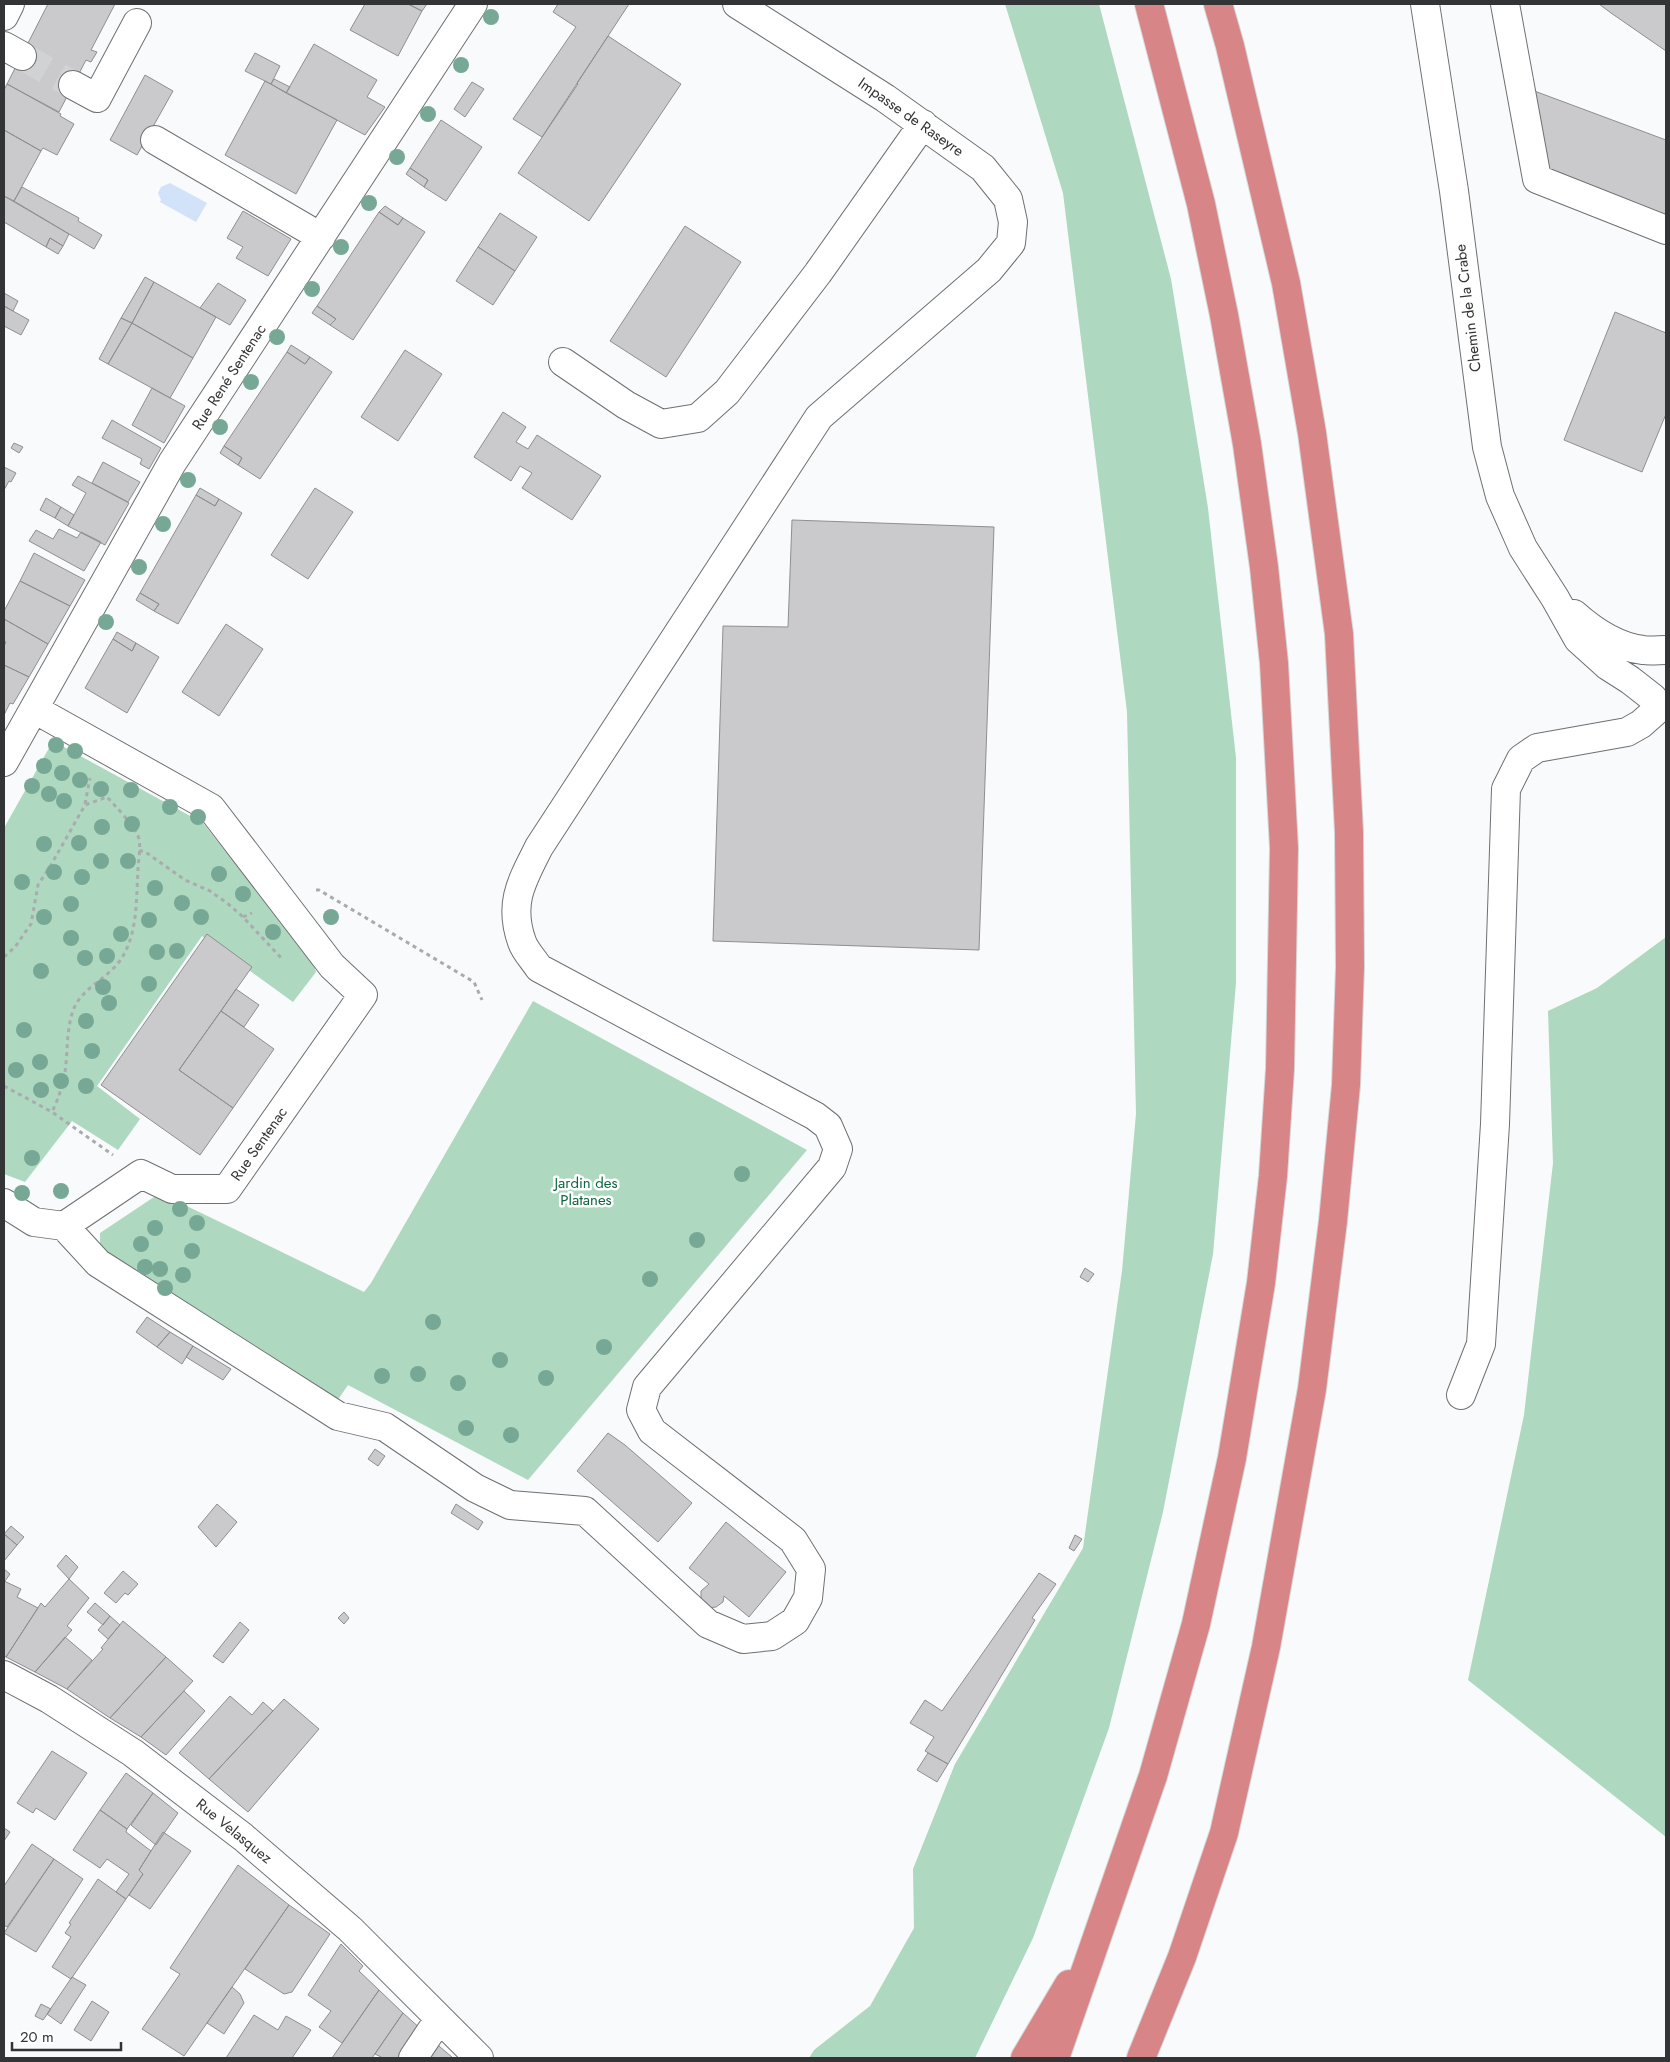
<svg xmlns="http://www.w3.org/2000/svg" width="1670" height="2062" font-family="Jost,sans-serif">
<rect width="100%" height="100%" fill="#f8fafc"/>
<!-- green -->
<path fill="#aed8bf" d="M 1005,4 L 1099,4 L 1171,279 L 1208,508 L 1236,758 L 1236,983 L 1213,1254 L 1163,1512 L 1109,1728 L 1033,1938 L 975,2058 L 809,2058 L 814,2050 L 870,2006 L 914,1928 L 913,1869 L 955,1764 L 1083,1548 L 1122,1271 L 1136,1114 L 1127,712 L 1063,193 Z
M 53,741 L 203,823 L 313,962 L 316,972 L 293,1002 L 202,936 L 97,1086 L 140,1119 L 118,1150 L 72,1121 L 25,1182 L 4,1174 L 4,828 Z
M 1666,937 L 1666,1837 L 1468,1680 L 1524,1415 L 1553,1163 L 1548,1011 L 1597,988 Z
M 533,1001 L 807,1150 L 528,1480 L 348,1385 L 335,1404 L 100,1248 L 100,1233 L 160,1193 L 364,1292 L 371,1283 Z"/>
<!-- water -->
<path fill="#d2e2f9" d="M 170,183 L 207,203 L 196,222 L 160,202 L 161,200 L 158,193 L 161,187 Z"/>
<!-- building -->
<path fill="#cac9cb" stroke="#8f8e91" d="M 48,4 L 115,4 L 91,50 L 97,52 L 91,62 L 86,60 L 59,112 L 7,84 Z
M 365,4 L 408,4 L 422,11 L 398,56 L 350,30 Z
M 408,4 L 427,4 L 422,11 Z
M 558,4 L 629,4 L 542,137 L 513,119 L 576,27 L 553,12 Z
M 1599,4 L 1666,4 L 1666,51 L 1611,13 Z
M 608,36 L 681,84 L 589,221 L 518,173 L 578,84 L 577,83 Z
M 314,44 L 377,80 L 367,97 L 385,107 L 365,135 L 286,93 Z
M 255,53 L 280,66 L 271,84 L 245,71 Z
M 145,75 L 173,91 L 137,155 L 110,140 Z
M 274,79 L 290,87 L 286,93 L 271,84 Z
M 265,81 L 337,120 L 296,194 L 225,155 Z
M 472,82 L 484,89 L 465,117 L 454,109 Z
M 7,84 L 61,114 L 60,116 L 74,124 L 57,155 L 43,148 L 41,151 L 4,130 L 4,90 Z
M 1529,89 L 1666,140 L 1666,220 L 1542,171 Z
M 441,120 L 482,147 L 446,201 L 424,187 L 428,180 L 410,168 Z
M 4,130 L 41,151 L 14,201 L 4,196 Z
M 410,168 L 428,180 L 424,187 L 406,174 Z
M 22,187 L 79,218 L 78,221 L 102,235 L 94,249 L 14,201 Z
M 4,196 L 69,234 L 63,246 L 50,238 L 46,247 L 4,222 Z
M 385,206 L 403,218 L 398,225 L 379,212 Z
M 243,211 L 291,239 L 268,276 L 236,258 L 243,247 L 227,238 Z
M 379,212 L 398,225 L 403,218 L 425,232 L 353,340 L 330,325 L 336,319 L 317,306 Z
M 500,213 L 537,237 L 515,271 L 478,247 Z
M 685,226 L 741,262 L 666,377 L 610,341 Z
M 50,238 L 63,246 L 58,254 L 46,247 Z
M 478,247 L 515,271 L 493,305 L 456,281 Z
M 145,277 L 154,282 L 132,323 L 121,318 Z
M 154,282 L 216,317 L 193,358 L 132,323 Z
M 218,283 L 246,300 L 230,325 L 200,308 Z
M 4,293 L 18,301 L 13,311 L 4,306 Z
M 4,306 L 29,320 L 21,335 L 4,326 Z
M 317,306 L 336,319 L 330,325 L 312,313 Z
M 1615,312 L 1666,333 L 1666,414 L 1642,472 L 1564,440 Z
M 121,318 L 132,323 L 108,364 L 99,359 Z
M 132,323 L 193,358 L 170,398 L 108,364 Z
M 291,345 L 310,357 L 305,364 L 287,352 Z
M 405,350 L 442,374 L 398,441 L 361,417 Z
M 287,352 L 305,364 L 310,357 L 332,372 L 260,479 L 238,465 L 242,458 L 224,446 Z
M 152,388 L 185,406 L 164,443 L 132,425 Z
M 503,412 L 526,427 L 516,442 L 528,449 L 537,435 L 601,476 L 572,520 L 522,488 L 532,473 L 520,466 L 511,481 L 474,457 Z
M 112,420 L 161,448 L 149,469 L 140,464 L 142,459 L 102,438 Z
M 14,443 L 23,447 L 19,453 L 11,448 Z
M 224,446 L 242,458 L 238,465 L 220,453 Z
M 103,462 L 140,482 L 128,502 L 92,483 Z
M 4,467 L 16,473 L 11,482 L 9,481 L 4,490 Z
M 78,476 L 129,503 L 105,545 L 68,526 L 86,493 L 72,485 Z
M 200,488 L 219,499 L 215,506 L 196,495 Z
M 315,488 L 353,512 L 308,579 L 271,555 Z
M 196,495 L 215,506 L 219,499 L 242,513 L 178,624 L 154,611 L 159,604 L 140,593 Z
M 46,498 L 61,507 L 55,518 L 40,510 Z
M 61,507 L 74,515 L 68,526 L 55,518 Z
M 792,520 L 994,527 L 979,950 L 713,941 L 723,626 L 788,627 Z
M 59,529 L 77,538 L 81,532 L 101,542 L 84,571 L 29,541 L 36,530 L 53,539 Z
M 34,553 L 85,580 L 70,606 L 20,581 Z
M 20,581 L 70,606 L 48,644 L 4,619 L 4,611 Z
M 140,593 L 159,604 L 154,611 L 136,600 Z
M 4,619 L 48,644 L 29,677 L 4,665 L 4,646 L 6,642 L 4,641 Z
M 226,624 L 263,649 L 219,716 L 182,692 Z
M 117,632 L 136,643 L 132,651 L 113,639 Z
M 113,639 L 132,651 L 136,643 L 159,657 L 127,713 L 85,688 Z
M 4,665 L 29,677 L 13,704 L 10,703 L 4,715 Z
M 207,934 L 252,967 L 179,1070 L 233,1108 L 200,1155 L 101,1085 Z
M 236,989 L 259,1005 L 244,1027 L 221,1011 Z
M 221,1011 L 274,1049 L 233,1108 L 179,1070 Z
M 1085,1268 L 1094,1274 L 1088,1282 L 1080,1277 Z
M 147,1317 L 170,1332 L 157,1347 L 136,1332 Z
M 170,1332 L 193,1346 L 182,1364 L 157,1347 Z
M 193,1346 L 231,1369 L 223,1380 L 186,1357 Z
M 608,1433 L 625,1445 L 692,1503 L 658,1542 L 577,1471 Z
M 375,1449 L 385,1456 L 378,1466 L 368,1459 Z
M 217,1504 L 237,1522 L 216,1547 L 198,1527 Z
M 456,1504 L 483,1522 L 478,1530 L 451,1513 Z
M 726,1522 L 786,1572 L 749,1617 L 724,1596 L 723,1602 L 716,1607 L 708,1608 L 701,1601 L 701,1591 L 709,1584 L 689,1568 Z
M 11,1526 L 24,1537 L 17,1545 L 4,1534 Z
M 4,1534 L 17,1545 L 4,1561 Z
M 1075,1535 L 1082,1539 L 1074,1551 L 1069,1548 Z
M 66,1555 L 78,1567 L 69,1579 L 57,1566 Z
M 4,1569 L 10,1574 L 5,1581 L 4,1581 Z
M 123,1571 L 138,1584 L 128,1595 L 125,1593 L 116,1603 L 104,1593 Z
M 1039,1573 L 1056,1584 L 1032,1618 L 1035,1620 L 948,1764 L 925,1751 L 934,1737 L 910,1723 L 925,1700 L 942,1711 Z
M 69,1579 L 89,1598 L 67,1626 L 72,1630 L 35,1672 L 6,1657 L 41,1603 L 45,1607 Z
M 4,1581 L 21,1589 L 17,1597 L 38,1608 L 6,1657 L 4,1656 Z
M 95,1603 L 110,1616 L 103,1625 L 87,1612 Z
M 344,1612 L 349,1618 L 344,1624 L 338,1618 Z
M 110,1616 L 120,1625 L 108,1639 L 98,1630 Z
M 123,1621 L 166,1657 L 110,1718 L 67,1689 L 103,1649 L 101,1648 Z
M 240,1622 L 249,1630 L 223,1663 L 213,1656 Z
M 65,1637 L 92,1660 L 67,1689 L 35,1672 Z
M 166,1657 L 193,1681 L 141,1737 L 110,1718 Z
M 184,1691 L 205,1711 L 166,1755 L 141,1737 Z
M 230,1696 L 252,1715 L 263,1702 L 273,1711 L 209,1779 L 179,1753 Z
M 284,1699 L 319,1729 L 248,1812 L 209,1779 Z
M 52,1751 L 87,1773 L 55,1820 L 36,1808 L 33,1813 L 17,1803 Z
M 928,1753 L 948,1764 L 937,1782 L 917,1770 Z
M 126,1773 L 153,1793 L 127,1829 L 100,1810 Z
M 153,1793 L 178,1813 L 156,1845 L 131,1825 Z
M 100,1810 L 127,1829 L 126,1832 L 151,1851 L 139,1870 L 143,1874 L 126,1899 L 116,1892 L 129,1874 L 107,1859 L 100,1868 L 73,1850 Z
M 4,1828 L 10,1832 L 4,1841 Z
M 163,1832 L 191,1851 L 150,1909 L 129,1895 L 143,1874 L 139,1870 Z
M 32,1844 L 54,1859 L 7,1927 L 4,1925 L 4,1886 Z
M 54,1859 L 83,1879 L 36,1952 L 4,1933 Z
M 238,1865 L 289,1905 L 184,2056 L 142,2029 L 180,1974 L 170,1968 Z
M 98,1879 L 126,1899 L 71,1979 L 52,1967 L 71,1937 L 65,1933 L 71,1924 L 69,1923 Z
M 289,1905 L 330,1934 L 292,1992 L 284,1994 L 245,1969 Z
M 341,1944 L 363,1966 L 359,1971 L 379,1990 L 342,2043 L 319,2027 L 331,2011 L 308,1995 Z
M 72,1977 L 86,1985 L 61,2024 L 47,2014 Z
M 232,1987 L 240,1994 L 244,2003 L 224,2034 L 207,2023 Z
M 379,1990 L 403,2013 L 372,2058 L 332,2058 Z
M 92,2001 L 109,2012 L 91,2041 L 74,2030 Z
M 41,2004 L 51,2009 L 43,2020 L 35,2016 Z
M 403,2013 L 422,2030 L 404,2058 L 383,2058 L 375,2054 Z
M 254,2015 L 278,2030 L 286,2016 L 311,2030 L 292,2058 L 226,2058 Z
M 433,2041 L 453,2058 L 421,2058 Z"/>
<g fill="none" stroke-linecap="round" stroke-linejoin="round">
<!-- minor-tunnel -->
<path stroke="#d1d2d4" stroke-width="28" stroke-dasharray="28 14" stroke-linecap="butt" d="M 22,56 L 73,85"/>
<defs>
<path id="minor" d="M 1425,4 L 1454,191 L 1487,447 L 1500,496 L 1523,548 L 1555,598 L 1578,639 L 1608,666 L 1630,680 L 1653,698
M 1505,4 L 1537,179 L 1666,230
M 4,16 L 10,4
M 4,46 L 22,56
M 73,85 L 97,98 L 137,23
M 155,140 L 321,237
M 563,362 L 626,405 L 661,424 L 698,418 L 727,392 L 818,273 L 923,124
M 1574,614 C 1592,630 1617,647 1643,650 C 1650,651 1659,650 1666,650
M 4,762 L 172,463 L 473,4
M 4,1203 L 34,1222 L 64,1226 L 141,1174 L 172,1189 L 227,1189 L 363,995 L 332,966 L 211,808 L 34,709
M 64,1226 L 98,1263 L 338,1416 L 385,1427 L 475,1488 L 510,1505 L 585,1511 L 708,1624 L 743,1639 L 772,1636 L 795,1621 L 808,1598 L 811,1569 L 793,1540 L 652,1431 L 641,1410 L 647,1387 L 832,1167 L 838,1149 L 828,1126 L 815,1116 L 539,968 C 534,960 525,951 522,942 C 508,903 522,881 539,847 L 819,417 L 989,270 L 1011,243 L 1013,222 L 1008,199 L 983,168 L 885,98 L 737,4
M 1461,1395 L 1481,1344 L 1495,1124 L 1506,789 L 1521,759 L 1537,748 L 1627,732 L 1641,724 L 1658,709
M 4,1675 L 49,1699 L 133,1753 L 243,1837 L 350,1929 L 479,2058
M 413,2058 L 439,2019"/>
<path id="highway" d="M 1025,2058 L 1069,1984
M 1055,2058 L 1153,1776 L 1196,1624 L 1232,1458 L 1261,1283 L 1273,1176 L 1280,1069 L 1284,848 L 1274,663 L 1264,567 L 1247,444 L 1224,315 L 1201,204 L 1149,4
M 1141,2058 L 1182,1957 L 1224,1833 L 1266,1647 L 1312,1389 L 1333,1221 L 1346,1085 L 1350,967 L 1349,832 L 1339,634 L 1312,433 L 1286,283 L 1230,46 L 1218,4"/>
</defs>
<!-- minor casing -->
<use href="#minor" stroke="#6e7072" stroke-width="30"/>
<!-- highway casing -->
<use href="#highway" stroke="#d6d6d7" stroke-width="30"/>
<!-- path -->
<path stroke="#a9abad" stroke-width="3" stroke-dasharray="4 4" stroke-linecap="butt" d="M 85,804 L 90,778
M 139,851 L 144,851 L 185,880 L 210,891 L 227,903 L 243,917 L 283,960
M 316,890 L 319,890 L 474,982 L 482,1000
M 243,917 L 252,913
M 4,957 L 15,947 L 31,924 L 38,885 L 51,865 L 85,805 L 107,797 C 116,807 136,827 139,839 C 141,849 138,861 138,870 C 136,901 138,936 119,962 C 106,979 83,988 74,1008 C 66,1028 68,1052 65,1072 C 63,1086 58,1099 52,1112
M 4,1086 L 52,1112 L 113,1155"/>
<!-- minor -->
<use href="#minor" stroke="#fff" stroke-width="28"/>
<!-- highway -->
<use href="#highway" stroke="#d88587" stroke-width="28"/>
</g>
<!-- trees -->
<g fill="#77a895">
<circle cx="491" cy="17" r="8"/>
<circle cx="461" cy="65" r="8"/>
<circle cx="428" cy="114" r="8"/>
<circle cx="397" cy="157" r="8"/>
<circle cx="369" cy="203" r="8"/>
<circle cx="341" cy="247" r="8"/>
<circle cx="312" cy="289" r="8"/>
<circle cx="277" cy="337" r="8"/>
<circle cx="251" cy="382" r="8"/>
<circle cx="220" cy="427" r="8"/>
<circle cx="188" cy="480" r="8"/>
<circle cx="163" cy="524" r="8"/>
<circle cx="139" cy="567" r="8"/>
<circle cx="106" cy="622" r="8"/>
<circle cx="56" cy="745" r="8"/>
<circle cx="75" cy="751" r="8"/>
<circle cx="44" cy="766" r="8"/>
<circle cx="62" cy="773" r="8"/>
<circle cx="80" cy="780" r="8"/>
<circle cx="32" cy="786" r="8"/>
<circle cx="101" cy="789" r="8"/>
<circle cx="131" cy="790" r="8"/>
<circle cx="49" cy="794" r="8"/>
<circle cx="64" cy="801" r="8"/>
<circle cx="170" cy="807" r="8"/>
<circle cx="198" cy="817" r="8"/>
<circle cx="132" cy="824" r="8"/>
<circle cx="102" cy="827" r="8"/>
<circle cx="79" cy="843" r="8"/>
<circle cx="44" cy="844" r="8"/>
<circle cx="101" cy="861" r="8"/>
<circle cx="128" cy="861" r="8"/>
<circle cx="54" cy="872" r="8"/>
<circle cx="219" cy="874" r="8"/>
<circle cx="82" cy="877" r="8"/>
<circle cx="22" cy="882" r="8"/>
<circle cx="155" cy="888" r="8"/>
<circle cx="243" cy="894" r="8"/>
<circle cx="182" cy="903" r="8"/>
<circle cx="71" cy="904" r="8"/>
<circle cx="44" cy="917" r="8"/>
<circle cx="201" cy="917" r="8"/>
<circle cx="331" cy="917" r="8"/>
<circle cx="149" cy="920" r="8"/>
<circle cx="273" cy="932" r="8"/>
<circle cx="121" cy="934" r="8"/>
<circle cx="71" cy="938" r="8"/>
<circle cx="177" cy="951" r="8"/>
<circle cx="157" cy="952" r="8"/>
<circle cx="107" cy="956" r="8"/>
<circle cx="85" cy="958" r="8"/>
<circle cx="41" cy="971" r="8"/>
<circle cx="149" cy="984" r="8"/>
<circle cx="103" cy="987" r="8"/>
<circle cx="109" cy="1003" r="8"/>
<circle cx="86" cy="1021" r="8"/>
<circle cx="24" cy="1030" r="8"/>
<circle cx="92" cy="1051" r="8"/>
<circle cx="40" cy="1062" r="8"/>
<circle cx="16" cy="1070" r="8"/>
<circle cx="61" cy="1081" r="8"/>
<circle cx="86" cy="1086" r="8"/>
<circle cx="41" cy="1090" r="8"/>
<circle cx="32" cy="1158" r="8"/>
<circle cx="742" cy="1174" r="8"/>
<circle cx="61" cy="1191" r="8"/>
<circle cx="22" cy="1193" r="8"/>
<circle cx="180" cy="1209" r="8"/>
<circle cx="197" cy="1223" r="8"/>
<circle cx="155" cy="1228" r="8"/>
<circle cx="697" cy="1240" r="8"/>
<circle cx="141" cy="1244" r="8"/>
<circle cx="192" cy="1251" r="8"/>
<circle cx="145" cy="1267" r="8"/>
<circle cx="160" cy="1269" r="8"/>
<circle cx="183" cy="1275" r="8"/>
<circle cx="650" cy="1279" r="8"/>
<circle cx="165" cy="1288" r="8"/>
<circle cx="433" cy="1322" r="8"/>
<circle cx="604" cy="1347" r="8"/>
<circle cx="500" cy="1360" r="8"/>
<circle cx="418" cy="1374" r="8"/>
<circle cx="382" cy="1376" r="8"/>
<circle cx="546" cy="1378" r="8"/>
<circle cx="458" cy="1383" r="8"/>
<circle cx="466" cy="1428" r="8"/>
<circle cx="511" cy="1435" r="8"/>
</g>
<g text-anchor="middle" stroke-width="5" stroke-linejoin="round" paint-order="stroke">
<!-- street labels -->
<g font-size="15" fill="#333435" stroke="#fff">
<text transform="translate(911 117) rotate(35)" y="5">Impasse de Raseyre</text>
<text transform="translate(1468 308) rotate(-97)" y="5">Chemin de la Crabe</text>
<text transform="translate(229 377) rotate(-57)" y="5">Rue René Sentenac</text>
<text transform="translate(259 1144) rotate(-55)" y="5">Rue Sentenac</text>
<text transform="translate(234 1831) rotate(39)" y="5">Rue Velasquez</text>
</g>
<!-- park labels -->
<g font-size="15" fill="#0e6540" stroke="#fff">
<text x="586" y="1188">Jardin des<tspan x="586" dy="17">Platanes</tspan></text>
</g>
</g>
<!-- border -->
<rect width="1670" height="2062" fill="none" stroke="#333435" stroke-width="10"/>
<!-- scale -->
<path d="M12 2042v8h109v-8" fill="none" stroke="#333435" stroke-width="2.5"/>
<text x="20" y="2042" font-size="15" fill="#333435" stroke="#ffffff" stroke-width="4" paint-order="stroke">20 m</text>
</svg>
